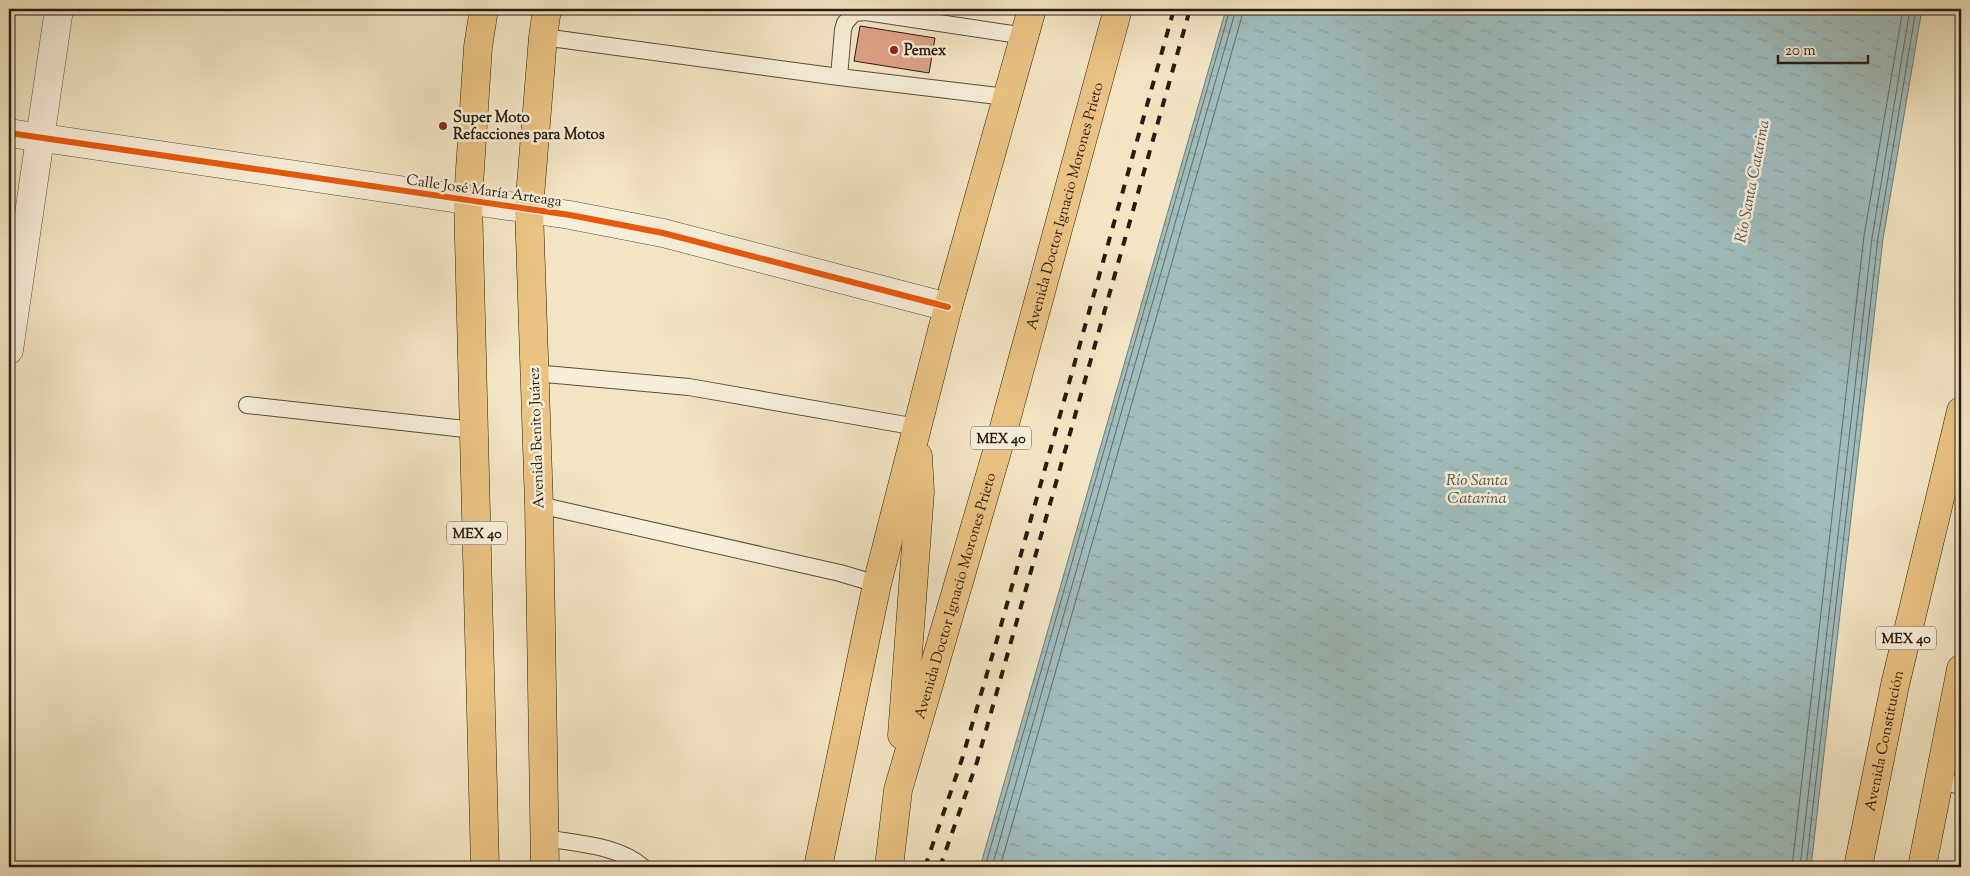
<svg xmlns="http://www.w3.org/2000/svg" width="1970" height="876" font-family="'Sorts Mill Goudy',serif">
<defs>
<pattern id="water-ripples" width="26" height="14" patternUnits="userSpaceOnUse" patternTransform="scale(1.25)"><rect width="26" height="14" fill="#a0bdbe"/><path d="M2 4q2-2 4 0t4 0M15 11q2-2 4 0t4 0" fill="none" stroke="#8aa2a2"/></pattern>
</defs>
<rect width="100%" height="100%" fill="#f3e5c3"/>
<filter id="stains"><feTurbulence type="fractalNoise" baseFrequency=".004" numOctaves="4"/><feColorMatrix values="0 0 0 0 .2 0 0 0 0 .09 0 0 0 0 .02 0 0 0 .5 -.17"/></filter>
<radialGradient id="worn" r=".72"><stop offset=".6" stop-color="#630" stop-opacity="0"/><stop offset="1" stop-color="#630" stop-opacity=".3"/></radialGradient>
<!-- water -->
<path fill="url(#water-ripples)" stroke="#707d79" d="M 1226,9 L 1922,9 L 1883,239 L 1811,867 L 980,867 Z"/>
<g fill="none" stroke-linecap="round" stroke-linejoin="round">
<!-- shore -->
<path stroke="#646c68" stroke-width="1" d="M 985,867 L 1230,9
M 992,867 L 1236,9
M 1000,867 L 1244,9
M 1792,867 L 1864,236 L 1903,9
M 1800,867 L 1872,238 L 1910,9
M 1806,867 L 1878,238 L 1916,9"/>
</g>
<!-- building -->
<path fill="#dda087" stroke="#281c11" d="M 860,26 L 935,38 L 929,73 L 854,61 Z"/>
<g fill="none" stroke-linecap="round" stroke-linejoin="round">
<defs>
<path id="service" d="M 543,37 L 839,77
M 1006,97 L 839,77 L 843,30 L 845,23 L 854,13 L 866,12 L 1025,36
M 534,373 L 689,387 L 917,427
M 247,405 L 474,430
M 539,505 L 840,573 L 877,584
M 1939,778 L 1961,787
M 545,838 C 579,844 617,845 643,867"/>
<path id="minor" d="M 9,350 L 59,9"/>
<path id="tertiary" d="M 9,133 L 570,215 L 663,233 L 948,307"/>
<path id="primary" d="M 484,9 L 478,47 L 468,200 L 485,867
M 545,867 L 539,505 L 529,209 L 543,37 L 547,9"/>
<g id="trunk">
<path d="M 902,735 L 920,492 L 918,456"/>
<path d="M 818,867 L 877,584 L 948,307 L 1032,9"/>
<path id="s1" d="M 889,867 L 898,790 L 1003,431 L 1118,9"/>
<path id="s2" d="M 1858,867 L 1895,685 L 1961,411"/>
<path d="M 1922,867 L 1961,669"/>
</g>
</defs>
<!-- service casing -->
<use href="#service" stroke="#5b4e3e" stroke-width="18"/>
<!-- minor casing -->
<use href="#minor" stroke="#5b4e3e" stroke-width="29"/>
<!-- tertiary casing -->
<use href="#tertiary" stroke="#5b4e3e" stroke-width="29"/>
<!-- primary casing -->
<use href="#primary" stroke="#281c11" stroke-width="29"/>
<!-- trunk casing -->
<use href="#trunk" stroke="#281c11" stroke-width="29"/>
<!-- service -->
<use href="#service" stroke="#f7eed8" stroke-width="16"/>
<!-- minor -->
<use href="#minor" stroke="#f7eed8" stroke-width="28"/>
<!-- tertiary -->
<use href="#tertiary" stroke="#f7eed8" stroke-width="28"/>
<!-- primary -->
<use href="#primary" stroke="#eac282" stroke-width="28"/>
<!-- trunk -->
<use href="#trunk" stroke="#eac282" stroke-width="28"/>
<!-- rail -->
<path stroke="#281c11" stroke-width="4" stroke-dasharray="9 9" stroke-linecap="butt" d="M 925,867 L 962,759 L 998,636 L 1174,9
M 940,867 L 977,762 L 1190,9"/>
<defs>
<path id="cycleway" d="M 9,133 L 570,215 L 663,233 L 948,307"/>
</defs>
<!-- cycleway casing -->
<use href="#cycleway" stroke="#f7eed8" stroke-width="9"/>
<!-- cycleway -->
<use href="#cycleway" stroke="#e8590c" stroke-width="6"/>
</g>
<!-- markers -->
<g fill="#8f2418" stroke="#f7eed8" stroke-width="2">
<circle cx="894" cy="50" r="5"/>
<circle cx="443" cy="126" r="5"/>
</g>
<g text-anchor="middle" stroke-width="5" stroke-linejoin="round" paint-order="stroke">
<!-- shield labels -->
<g fill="#f7eed8" stroke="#665b4d" stroke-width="1">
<rect x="971" y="426.5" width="60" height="23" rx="4"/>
<rect x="447" y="521.5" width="60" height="23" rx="4"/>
<rect x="1876" y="626.5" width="60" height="23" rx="4"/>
</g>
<g font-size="14" font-weight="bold" fill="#281c11">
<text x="1001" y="443">MEX 40</text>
<text x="477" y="538">MEX 40</text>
<text x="1906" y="643">MEX 40</text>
</g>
<!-- poi labels -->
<g font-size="15" font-weight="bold" fill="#281c11" stroke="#f7eed8" text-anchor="start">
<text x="904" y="55">Pemex</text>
<text x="453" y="122">Super Moto<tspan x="453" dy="17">Refacciones para Motos</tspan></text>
</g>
<!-- street labels -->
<g font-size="15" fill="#281c11" stroke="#f7eed8">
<text transform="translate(484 190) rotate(8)" y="5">Calle José María Arteaga</text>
<text dy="5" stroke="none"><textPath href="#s1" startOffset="685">Avenida Doctor Ignacio Morones Prieto</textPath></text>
<text transform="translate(536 438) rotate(-92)" y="5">Avenida Benito Juárez</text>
<text dy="5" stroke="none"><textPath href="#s1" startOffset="280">Avenida Doctor Ignacio Morones Prieto</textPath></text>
<text dy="5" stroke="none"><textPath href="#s2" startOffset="129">Avenida Constitución</textPath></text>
</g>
<!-- water labels -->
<g font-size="16" font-style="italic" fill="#52544e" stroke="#f7eed8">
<text transform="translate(1751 181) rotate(-79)" y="6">Río Santa Catarina</text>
<text x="1477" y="485">Río Santa<tspan x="1477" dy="18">Catarina</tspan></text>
</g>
</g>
<!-- margin -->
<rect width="1970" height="876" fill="none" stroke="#f3e5c3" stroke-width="30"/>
<rect x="10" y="10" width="1950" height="856" fill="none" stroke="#281c11" stroke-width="2.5"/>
<rect x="15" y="15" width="1940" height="846" fill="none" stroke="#281c11"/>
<!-- scale -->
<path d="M1778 55v8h90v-8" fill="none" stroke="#281c11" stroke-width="2.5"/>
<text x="1785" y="55" font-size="15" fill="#281c11" stroke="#f7eed8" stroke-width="4" paint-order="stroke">20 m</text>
<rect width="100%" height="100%" filter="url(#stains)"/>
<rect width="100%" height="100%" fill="url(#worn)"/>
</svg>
